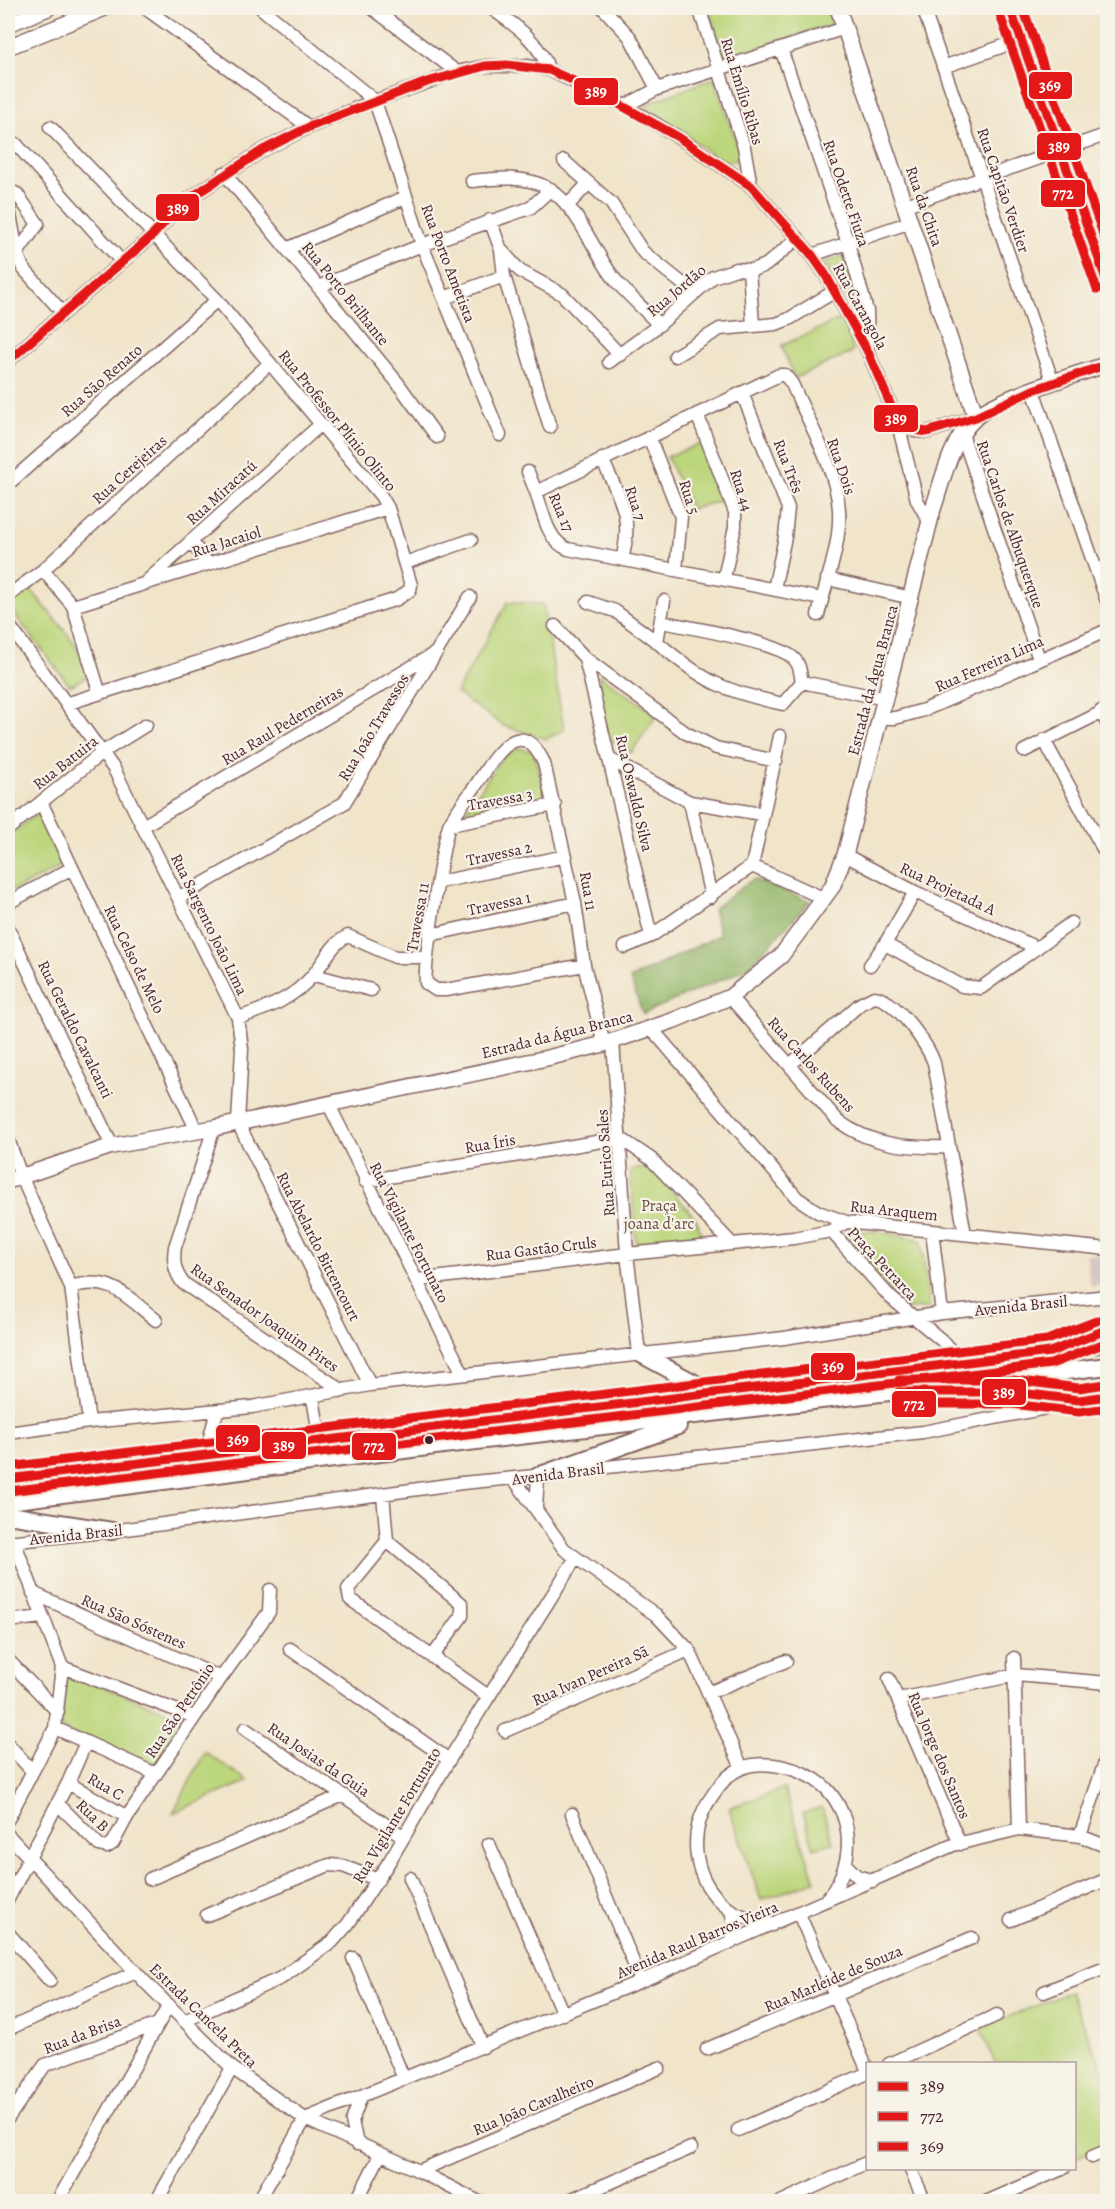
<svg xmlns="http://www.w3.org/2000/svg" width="1115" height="2209" font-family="Alegreya,serif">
<rect width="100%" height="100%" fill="#f7f3e8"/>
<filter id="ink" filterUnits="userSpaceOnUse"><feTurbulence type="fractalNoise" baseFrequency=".0167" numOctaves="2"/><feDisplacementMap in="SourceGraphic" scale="12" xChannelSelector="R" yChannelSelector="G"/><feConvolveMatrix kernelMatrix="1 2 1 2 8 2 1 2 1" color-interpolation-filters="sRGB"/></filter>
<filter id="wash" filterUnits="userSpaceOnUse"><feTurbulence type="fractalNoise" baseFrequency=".008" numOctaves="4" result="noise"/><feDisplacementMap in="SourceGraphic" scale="24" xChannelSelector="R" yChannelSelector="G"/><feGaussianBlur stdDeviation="1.35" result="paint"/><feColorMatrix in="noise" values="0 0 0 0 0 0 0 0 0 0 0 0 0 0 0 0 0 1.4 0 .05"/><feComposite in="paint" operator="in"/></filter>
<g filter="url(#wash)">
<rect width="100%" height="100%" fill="#f0e4c9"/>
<!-- industrial -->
<path fill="#d0c0bc" d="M 1086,1254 L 1107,1256 L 1107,1284 L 1091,1287 Z"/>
<!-- green -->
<path fill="#bcd67b" stroke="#837a53" stroke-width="1.5" d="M 708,8 L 827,8 L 833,24 L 725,59 Z
M 714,78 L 742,158 L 724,163 L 644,105 Z
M 843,256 L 858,297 L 848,299 L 824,262 Z
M 845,317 L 853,352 L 795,378 L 781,346 Z
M 702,443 L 726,499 L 691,509 L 667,457 Z
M 28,586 L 73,641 L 91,674 L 70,686 L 12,611 L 11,601 Z
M 508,602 L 543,604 L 564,730 L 546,739 L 504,726 L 456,693 Z
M 599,675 L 657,715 L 631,753 L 605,736 Z
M 516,748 L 533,751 L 547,798 L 464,814 L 501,759 Z
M 35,815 L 43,818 L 62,854 L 58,868 L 14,890 L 8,890 L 8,836 Z
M 650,1165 L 696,1219 L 702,1235 L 636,1244 L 630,1170 Z
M 874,1231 L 921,1240 L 930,1308 L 904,1309 L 845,1233 Z
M 67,1672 L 188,1720 L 156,1771 L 60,1728 Z
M 205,1752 L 248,1781 L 173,1813 Z
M 784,1788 L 815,1881 L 761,1900 L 729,1808 Z
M 822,1807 L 833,1843 L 814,1848 L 803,1813 Z
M 1070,1992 L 1107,2080 L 1107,2144 L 1075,2158 L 1074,2064 L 995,2063 L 980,2028 Z"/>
<!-- forest -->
<path fill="#95b76b" stroke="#706b4b" stroke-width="1.5" d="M 753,879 L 810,901 L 748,968 L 643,1014 L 630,979 L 720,935 L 713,909 Z"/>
</g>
<g filter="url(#ink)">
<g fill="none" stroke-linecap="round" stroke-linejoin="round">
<defs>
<path id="minor" d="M 145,8 L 309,127
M 261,8 L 375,101 L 422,245 L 500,435
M 372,8 L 457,72
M 491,8 C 516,26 538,40 549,70
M 603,8 L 630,37 L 657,89
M 699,8 L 744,147 L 751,186
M 923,8 L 1053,383
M 781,49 L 848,243 L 867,311 L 868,351
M 943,67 L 1021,40
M 625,106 L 657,89 L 845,28
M 50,127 L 217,300 L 381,496 L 388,508 L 411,585 L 410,590 L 397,599 L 66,704
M 16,144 L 122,262
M 564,161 L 611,203 L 643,252 L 693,292
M 224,173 L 397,382 L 437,437
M 472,181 C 496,178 528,175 549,189 C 579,207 595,256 617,282 C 630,297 645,310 659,325
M 8,196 L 12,192 L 17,194 L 38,224 L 17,253 L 8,203
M 906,205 L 1108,134
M 567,206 L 588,184
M 490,220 L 501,250 L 504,276 L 550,427
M 289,248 L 406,197
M 502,251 L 520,271 L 562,294 L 620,355
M 17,253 L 23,268 L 63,313
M 812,255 L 911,222
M 749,270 L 753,325
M 318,287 L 422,245 L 530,208 L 551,189
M 444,298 L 504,276
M 675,356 L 720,329 L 776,324 L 789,319 L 835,291
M 8,361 L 153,235 L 181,204 L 263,150 L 309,127 L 375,101 L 457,72 L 485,66 L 527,66 L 549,70 L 625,106 L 678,137 L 751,186 L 812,255 L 825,274 L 868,352 L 897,420 L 915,431 L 927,432 L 976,417
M 609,362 L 659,325 L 713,277 L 736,269 L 752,270 L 766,265 L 798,238
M 1033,390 L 1108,604
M 742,393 L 788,508 L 785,537 L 774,589
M 697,414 L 735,512 L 735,527 L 724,578
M 897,420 L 917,500 L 930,523
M 962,434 L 1039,659
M 649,437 L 681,517 L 676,570
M 602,459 C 619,497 634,516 622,559
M 528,472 L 536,492
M 8,484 L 217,300
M 191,541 L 208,564
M 405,563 L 471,540
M 43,570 L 73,606 L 99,691
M 827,579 L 912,598
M 147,581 L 320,425
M 8,596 L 43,570 L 270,363
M 664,601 L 657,642 C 704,682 723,691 783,704 L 802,682 L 886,699
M 588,602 L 615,611 L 657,642
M 73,606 L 388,508
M 818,615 C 826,582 841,544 839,510 C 837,470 808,421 792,384 L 785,375 L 779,375 L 536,492 C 543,512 547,541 568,549 L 822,599
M 662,622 C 688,627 775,642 792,657 C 800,663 800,672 802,682
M 8,624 L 114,769 L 238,1018 L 242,1049 L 238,1123 L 370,1385
M 555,626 L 585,658 L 686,733 L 716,748 L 776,761
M 585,658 L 651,936
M 1101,711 L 1108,725
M 881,718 L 895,718 L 924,710 L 1108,630
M 1044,740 L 1108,858
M 1024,751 L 1108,709
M 611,760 L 690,802 L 761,814
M 41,802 L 197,1131
M 690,802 L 711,897
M 449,825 L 555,805
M 143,826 L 437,652
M 8,829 L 103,752 L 146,725
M 845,855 L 915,892 L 1037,948
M 752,866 L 825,899
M 439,882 L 566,856
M 180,897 L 344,803 L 470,597
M 8,903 L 72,868
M 8,928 L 112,1146
M 430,935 L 575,903
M 885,944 L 915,892
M 625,947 L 651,936 L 752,866 L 780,736
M 584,965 L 446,990 L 436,990 L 426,983 C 423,967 443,839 450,823 C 457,810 468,797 476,785 C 494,758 520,711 544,763 L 575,903 L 584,965 L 604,1044
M 870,965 L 885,944 L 962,986 L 981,988 L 1071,923
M 314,975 L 371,990
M 730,997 L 838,1121 C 872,1146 908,1148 949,1147
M 238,1018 C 268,1008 293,999 314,974 C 325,961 332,943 348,936 L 395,957 L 426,957
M 651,1028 L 797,1198 L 818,1212 L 846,1222 L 1108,1249
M 613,1041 L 627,1254 L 639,1353
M 791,1064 L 860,1004 L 874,997 C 895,998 928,1045 934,1063 L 965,1234
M 329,1105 L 463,1374
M 214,1128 L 175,1247 C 173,1261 174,1271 183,1283 L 343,1391
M 8,1139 L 21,1176 L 71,1287 L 89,1422
M 365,1181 L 620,1138 L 651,1159 L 732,1244
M 831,1231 L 890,1297 L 946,1344 L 958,1363
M 932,1231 L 942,1313
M 418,1280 L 627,1254 L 794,1238 L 831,1231 L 846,1222
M 71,1287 C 112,1275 125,1296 156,1320
M 313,1398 L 320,1440
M 8,1433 L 89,1422 L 252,1407 L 370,1385 L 784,1338 L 942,1313 L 1108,1296
M 205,1455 L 217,1411
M 562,1472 L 923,1432 L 1108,1396
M 514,1479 L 564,1549 L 656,1615 L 689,1650 L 742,1768
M 383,1494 L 387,1541 L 348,1589 L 350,1599 L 488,1696
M 536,1508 L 538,1476
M 387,1541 L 462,1604 L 462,1616 L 432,1657
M 8,1542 L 112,1531 L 462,1483 L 545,1475
M 33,1593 L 221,1678
M 8,1621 L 42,1617
M 290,1649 L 449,1760
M 1014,1658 L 1019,1829
M 8,1660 L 58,1712
M 62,1667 L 194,1717
M 889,1679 L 960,1844
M 708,1693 L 786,1661
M 899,1699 L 1016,1675 L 1108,1683
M 55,1728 L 156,1774
M 245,1729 L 404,1837
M 505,1731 L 689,1650
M 8,1744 L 32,1771
M 68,1783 L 127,1817
M 58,1804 L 99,1845 L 107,1847 L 113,1843 L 127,1817 L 221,1678 L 269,1612 L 270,1590
M 572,1814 L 641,1981
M 8,1819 L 55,1728 L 62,1667 L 14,1541
M 8,1835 L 145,1982 L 232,2068 L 305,2119 L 419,2171 L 479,2202
M 1080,1836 L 1108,1753
M 489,1844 L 563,2014
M 846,1865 L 857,1876 L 873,1881
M 410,1878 L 483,2047
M 150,1879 L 343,1795
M 8,1899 L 68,1783 L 86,1742
M 731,1910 L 734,1925 L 731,1943
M 799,1914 L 868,2071
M 207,1915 L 329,1865 L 343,1866 L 378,1880
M 1011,1920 L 1108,1879
M 772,1925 C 758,1921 741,1917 729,1909 C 692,1881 686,1833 712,1796 C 719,1785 729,1773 742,1768 C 759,1761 783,1765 800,1772 C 822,1781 834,1793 843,1815 C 854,1845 846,1877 826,1900
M 8,1933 L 50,1981
M 353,1958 L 404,2079
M 1044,1992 L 1108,1967
M 184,2021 L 281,1978 L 332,1942 L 348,1924 L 389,1862 L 449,1760 L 575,1559
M 8,2029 L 136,1972
M 707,2049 L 972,1938
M 889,2064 L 997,2015
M 8,2118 L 45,2065 L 158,2024
M 738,2130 L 868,2073
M 357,2144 L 352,2121 L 361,2097
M 1092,2157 L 1108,2150
M 910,2168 L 925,2202
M 419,2171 L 659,2068
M 57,2202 L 169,2005
M 156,2202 L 232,2068
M 258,2202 L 305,2119 L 641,1981 L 953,1845 L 1019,1829 L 1080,1836 L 1108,1847
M 356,2202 L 380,2155
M 565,2202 L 691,2148
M 781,2202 L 868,2162
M 986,2202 L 1064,2168"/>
<path id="major" d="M 838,8 L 976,417
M 1010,8 L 1108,286
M 8,24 L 48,8
M 8,47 L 105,8
M 8,1181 L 112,1146 L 214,1128 L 547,1058 L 604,1044 L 672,1021 L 730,997 L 781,956 L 832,887 L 845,855 L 933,509 C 943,479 951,440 975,418 C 998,397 1076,375 1108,364"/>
<path id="highway" d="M 1073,1342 L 1108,1329
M 639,1353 L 711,1392
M 973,1391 L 1013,1392 L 1079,1400
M 538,1476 L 678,1426
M 8,1479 L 1108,1343
M 8,1501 L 443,1445 L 1108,1366
M 8,1515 L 112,1531"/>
</defs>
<!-- minor casing -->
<use href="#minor" stroke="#846462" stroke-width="15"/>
<!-- major casing -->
<use href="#major" stroke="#846462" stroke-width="18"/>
<!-- highway casing -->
<use href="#highway" stroke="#846462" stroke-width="20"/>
<!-- minor -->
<use href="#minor" stroke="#fff" stroke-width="12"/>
<!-- major -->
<use href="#major" stroke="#fff" stroke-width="15"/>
<!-- highway -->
<use href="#highway" stroke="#fff" stroke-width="16"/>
<defs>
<path id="bus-1" d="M 1010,8 L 1108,285
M 8,361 L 153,235 L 181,204 L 263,150 L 309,127 L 427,82 L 485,66 L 507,65 L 549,70 L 590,88 L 678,137 L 751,186 L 812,255 L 825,274 L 868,352 L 897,420 L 910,429 L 927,432 L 976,417 L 1033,390 L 1108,364
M 899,1392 L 1013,1392 L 1079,1400 L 1108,1396
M 8,1479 L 1050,1352 L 1108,1329"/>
<path id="bus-2" d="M 999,12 L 1097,290
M 899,1404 L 1012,1404 L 1079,1412 L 1108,1408
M 9,1491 L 1051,1364 L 1108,1342"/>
<path id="bus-3" d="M 1023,8 L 1108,248
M 899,1380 L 1013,1380 L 1079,1388 L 1106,1384
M 8,1467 L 1047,1340 L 1104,1318"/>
</defs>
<!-- bus-1 casing -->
<use href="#bus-1" stroke="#f7f3e8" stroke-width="14"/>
<!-- bus-2 casing -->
<use href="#bus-2" stroke="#f7f3e8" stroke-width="14"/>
<!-- bus-3 casing -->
<use href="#bus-3" stroke="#f7f3e8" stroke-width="14"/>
<!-- bus-1 -->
<use href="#bus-1" stroke="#e31919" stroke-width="9"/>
<!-- bus-2 -->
<use href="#bus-2" stroke="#e31919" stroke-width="9"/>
<!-- bus-3 -->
<use href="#bus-3" stroke="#e31919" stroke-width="9"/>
</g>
</g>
<!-- markers -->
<circle fill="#4a1f2b" stroke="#f7f3e8" stroke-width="2" cx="429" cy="1440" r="5"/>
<g text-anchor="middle" stroke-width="4.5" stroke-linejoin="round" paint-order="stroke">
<!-- street labels -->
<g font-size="16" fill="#4a1f2b" stroke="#f7f3e8">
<text transform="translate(743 91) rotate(73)" y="6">Rua Emílio Ribas</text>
<text transform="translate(1004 190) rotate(71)" y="6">Rua Capitão Verdier</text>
<text transform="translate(847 193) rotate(71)" y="6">Rua Odette Fiuza</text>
<text transform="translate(925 206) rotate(71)" y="6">Rua da Chita</text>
<text transform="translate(449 263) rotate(69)" y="6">Rua Porto Ametista</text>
<text transform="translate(676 290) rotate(-40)" y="6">Rua Jordão</text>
<text transform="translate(346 293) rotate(51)" y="6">Rua Porto Brilhante</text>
<text transform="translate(861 306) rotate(61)" y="6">Rua Carangola</text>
<text transform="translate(101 380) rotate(-41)" y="6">Rua São Renato</text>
<text transform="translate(338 420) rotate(51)" y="6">Rua Professor Plínio Olinto</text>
<text transform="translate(789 466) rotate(69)" y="6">Rua Três</text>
<text transform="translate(842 466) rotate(71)" y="6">Rua Dois</text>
<text transform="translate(129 469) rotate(-42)" y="6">Rua Cerejeiras</text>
<text transform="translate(742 490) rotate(73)" y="6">Rua 44</text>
<text transform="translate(221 492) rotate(-42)" y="6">Rua Miracatú</text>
<text transform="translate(690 497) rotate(73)" y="6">Rua 5</text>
<text transform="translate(636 503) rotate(72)" y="6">Rua 7</text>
<text transform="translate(562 512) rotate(67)" y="6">Rua 17</text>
<text transform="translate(1011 524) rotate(71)" y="6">Rua Carlos de Albuquerque</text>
<text transform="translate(226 541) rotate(-17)" y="6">Rua Jacaiol</text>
<text transform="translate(989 663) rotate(-24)" y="6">Rua Ferreira Lima</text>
<text transform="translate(872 680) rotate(-75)" y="6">Estrada da Água Branca</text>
<text transform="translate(282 725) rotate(-31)" y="6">Rua Raul Pederneiras</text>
<text transform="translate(373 727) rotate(-59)" y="6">Rua João Travessos</text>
<text transform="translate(65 762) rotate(-38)" y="6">Rua Batuira</text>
<text transform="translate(635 793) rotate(77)" y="6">Rua Oswaldo Silva</text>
<text transform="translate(500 799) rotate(-10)" y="6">Travessa 3</text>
<text transform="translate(499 853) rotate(-12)" y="6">Travessa 2</text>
<text transform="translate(948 888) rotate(25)" y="6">Rua Projetada A</text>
<text transform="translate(589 891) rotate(80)" y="6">Rua 11</text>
<text transform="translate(499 903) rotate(-12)" y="6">Travessa 1</text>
<text transform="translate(417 917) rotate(-80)" y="6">Travessa 11</text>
<text transform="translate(210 924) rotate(64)" y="6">Rua Sargento João Lima</text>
<text transform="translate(135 959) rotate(64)" y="6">Rua Celso de Melo</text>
<text transform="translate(76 1029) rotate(64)" y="6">Rua Geraldo Cavalcanti</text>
<text transform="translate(557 1034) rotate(-14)" y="6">Estrada da Água Branca</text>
<text transform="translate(812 1064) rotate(48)" y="6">Rua Carlos Rubens</text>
<text transform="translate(490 1143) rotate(-10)" y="6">Rua Íris</text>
<text transform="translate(605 1163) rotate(-94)" y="6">Rua Eurico Sales</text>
<text transform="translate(894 1210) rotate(6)" y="6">Rua Araquem</text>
<text transform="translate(410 1232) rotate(63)" y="6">Rua Vigilante Fortunato</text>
<text transform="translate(319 1246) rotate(63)" y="6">Rua Abelardo Bittencourt</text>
<text transform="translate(541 1248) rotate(-7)" y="6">Rua Gastão Cruls</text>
<text transform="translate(883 1263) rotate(47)" y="6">Praça Petrarca</text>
<text transform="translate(1021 1305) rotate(-6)" y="6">Avenida Brasil</text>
<text transform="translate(265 1317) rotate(35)" y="6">Rua Senador Joaquim Pires</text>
<text transform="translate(558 1473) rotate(-7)" y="6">Avenida Brasil</text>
<text transform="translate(76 1534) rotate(-6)" y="6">Avenida Brasil</text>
<text transform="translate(134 1621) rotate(24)" y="6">Rua São Sóstenes</text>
<text transform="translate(590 1675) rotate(-24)" y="6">Rua Ivan Pereira Sã</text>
<text transform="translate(179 1710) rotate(-56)" y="6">Rua São Petrônio</text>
<text transform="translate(940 1755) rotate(67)" y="6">Rua Jorge dos Santos</text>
<text transform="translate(319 1759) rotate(34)" y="6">Rua Josias da Guia</text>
<text transform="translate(106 1786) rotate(30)" y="6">Rua C</text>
<text transform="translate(93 1815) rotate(44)" y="6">Rua B</text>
<text transform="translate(396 1815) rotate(-59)" y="6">Rua Vigilante Fortunato</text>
<text transform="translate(697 1939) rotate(-23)" y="6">Avenida Raul Barros Vieira</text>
<text transform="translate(833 1978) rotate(-23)" y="6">Rua Marleide de Souza</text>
<text transform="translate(204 2015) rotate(44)" y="6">Estrada Cancela Preta</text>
<text transform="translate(82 2034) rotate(-21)" y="6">Rua da Brisa</text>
<text transform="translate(533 2105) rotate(-23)" y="6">Rua João Cavalheiro</text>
</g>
<!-- park labels -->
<g font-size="16" fill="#664d3f" stroke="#f7f3e8">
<text x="659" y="1211">Praça<tspan x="659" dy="18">joana d'arc</tspan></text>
</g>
</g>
<g stroke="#f7f3e8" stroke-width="2">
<rect x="1028" y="71" width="45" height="29" rx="6" fill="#e31919"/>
<rect x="573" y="77" width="46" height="29" rx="6" fill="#e31919"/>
<rect x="1036" y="132" width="46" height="29" rx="6" fill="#e31919"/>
<rect x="1040" y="179" width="46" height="29" rx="6" fill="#e31919"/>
<rect x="155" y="193" width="45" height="29" rx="6" fill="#e31919"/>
<rect x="873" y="404" width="46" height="29" rx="6" fill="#e31919"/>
<rect x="810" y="1352" width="46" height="29" rx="6" fill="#e31919"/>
<rect x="981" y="1378" width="46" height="28" rx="6" fill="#e31919"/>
<rect x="891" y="1390" width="46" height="28" rx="6" fill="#e31919"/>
<rect x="215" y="1424" width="46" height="29" rx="6" fill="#e31919"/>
<rect x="261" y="1431" width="46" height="29" rx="6" fill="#e31919"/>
<rect x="351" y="1432" width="46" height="29" rx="6" fill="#e31919"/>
</g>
<g font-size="16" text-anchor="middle" font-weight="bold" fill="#fff">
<text x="1050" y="91">369</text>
<text x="596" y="97">389</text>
<text x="1059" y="152">389</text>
<text x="1063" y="199">772</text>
<text x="178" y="214">389</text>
<text x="896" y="424">389</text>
<text x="833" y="1372">369</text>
<text x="1004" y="1398">389</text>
<text x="914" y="1410">772</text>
<text x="238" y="1445">369</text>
<text x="284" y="1451">389</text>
<text x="374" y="1452">772</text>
</g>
<!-- margin -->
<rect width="1115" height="2209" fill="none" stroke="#f7f3e8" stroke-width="30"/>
<!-- legend -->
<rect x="866" y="2062" width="210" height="108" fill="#f7f3e8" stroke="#b29e9c" stroke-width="1.5"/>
<rect x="878" y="2082" width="30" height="9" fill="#e31919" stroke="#b29e9c" stroke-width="1.5"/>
<text x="920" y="2092" font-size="18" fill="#4a1f2b">389</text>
<rect x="878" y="2112" width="30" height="9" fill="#e31919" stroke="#b29e9c" stroke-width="1.5"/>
<text x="920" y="2122" font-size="18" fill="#4a1f2b">772</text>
<rect x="878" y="2142" width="30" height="9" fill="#e31919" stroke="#b29e9c" stroke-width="1.5"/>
<text x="920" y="2152" font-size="18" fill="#4a1f2b">369</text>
</svg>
